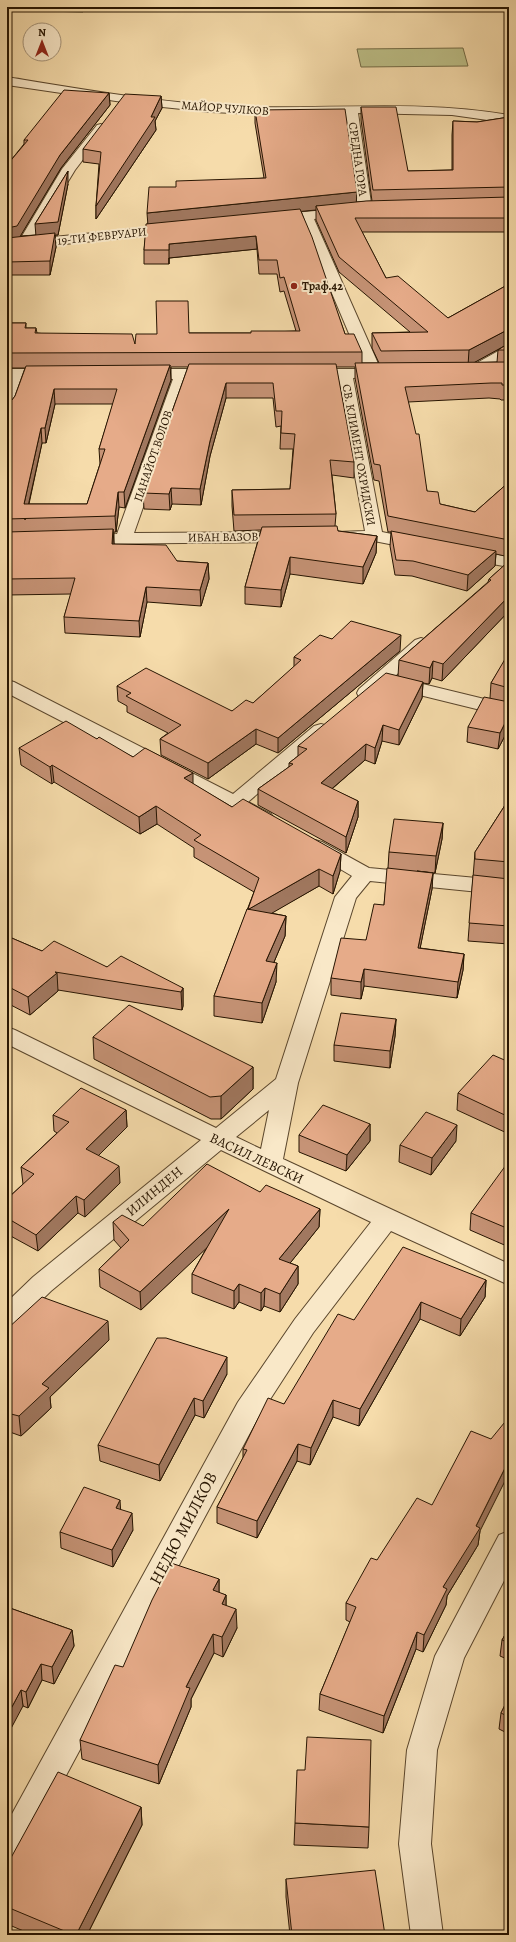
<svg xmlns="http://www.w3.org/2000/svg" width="516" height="1942" font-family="Alegreya,serif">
<rect width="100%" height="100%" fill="#f6dcab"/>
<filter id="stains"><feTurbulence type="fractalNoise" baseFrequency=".005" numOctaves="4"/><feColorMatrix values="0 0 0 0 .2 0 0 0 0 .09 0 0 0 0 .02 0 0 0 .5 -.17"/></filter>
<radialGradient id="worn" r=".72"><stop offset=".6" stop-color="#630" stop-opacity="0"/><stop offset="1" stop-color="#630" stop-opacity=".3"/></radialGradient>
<!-- green -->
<path fill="#bdc088" stroke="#726a44" d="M 7,7 L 84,7 L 83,12 L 7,10 Z
M 463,48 L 468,66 L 361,67 L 357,49 Z"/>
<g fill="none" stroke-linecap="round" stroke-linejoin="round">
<defs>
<path id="street" d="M 7,77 C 86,90 166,104 247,107 C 335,109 422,100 509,115 L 509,123 L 452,115 L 358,113 L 372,210 L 370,213 L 360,213 L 358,210 L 345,114 L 280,115 L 211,112 L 143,105 L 7,85 Z
M 101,124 L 107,128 L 75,170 L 33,239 L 175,225 L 180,226 L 182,229 L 180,232 L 7,250 L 7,242 L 19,241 L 62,169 L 97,125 Z
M 346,208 L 351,209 L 353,212 L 351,215 L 314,219 L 380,368 L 389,370 L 392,373 L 389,376 L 353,378 L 382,532 L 426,541 L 429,545 L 426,549 L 420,550 L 374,541 L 337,540 L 334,536 L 337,532 L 365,531 L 337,378 L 303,377 L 300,374 L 303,371 L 308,369 L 364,369 L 301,220 L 273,223 L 268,222 L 266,219 L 268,216 L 273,215 Z
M 509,345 L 509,356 L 476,375 L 466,375 L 463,372 L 466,369 Z
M 7,369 L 54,369 L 59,371 L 62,374 L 59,377 L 26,379 L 15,410 L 13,413 L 7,415 L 7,389 L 11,379 L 7,379 Z
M 140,369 L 216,369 L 221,371 L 224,374 L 221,377 L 188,379 L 134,533 L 288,532 L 294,533 L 297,537 L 294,541 L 288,542 L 85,544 L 79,543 L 76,539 L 79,535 L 117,534 L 173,379 L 135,377 L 132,374 L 135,371 Z
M 465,549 L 509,557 L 509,567 L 459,558 L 456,554 L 459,550 Z
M 421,638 L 427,640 L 430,644 L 394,677 L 509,705 L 509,717 L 387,687 L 386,685 C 377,693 372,700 359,697 L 357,693 L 359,689 L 415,640 Z
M 7,680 L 14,682 L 233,794 L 314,726 L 321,724 L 328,726 L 331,730 L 248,802 L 271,814 L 274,818 L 271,822 L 264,824 L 257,822 L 7,693 Z
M 315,840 L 322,842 L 369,868 L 509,881 L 509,895 L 370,881 L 356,898 L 298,1083 L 283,1159 L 509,1264 L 509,1285 L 391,1231 L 313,1333 L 258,1418 L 18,1865 L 7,1869 L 7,1823 L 238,1402 L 295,1319 L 371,1222 L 221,1150 L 51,1291 L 16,1325 L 7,1328 L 7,1302 L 33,1277 L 201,1140 L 7,1044 L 7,1027 L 15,1030 L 216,1128 L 276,1079 L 335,897 L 352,876 L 308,850 L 305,846 L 308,842 ZM 269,1110 L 261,1149 L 236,1137 Z
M 509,1531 L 509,1571 L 464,1658 L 437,1750 L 431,1844 L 443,1935 L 411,1935 L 399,1844 L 407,1750 L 435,1656 L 499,1535 Z"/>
</defs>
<!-- street casing -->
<use href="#street" stroke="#5a462c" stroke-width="2"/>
<!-- street -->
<use href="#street" fill="#f9e8c8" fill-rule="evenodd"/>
</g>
<!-- wall -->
<path fill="#c69376" stroke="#261401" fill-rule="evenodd" d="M 109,93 L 110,105 L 61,168 L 20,236 L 36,235 L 68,184 L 58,235 L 55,235 L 56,247 L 50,275 L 7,275 L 7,165 L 24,144 L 24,140 Z
M 161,96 L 162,108 L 155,121 L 156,130 L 96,219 L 96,206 L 99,164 L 83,162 L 83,149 Z
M 361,107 L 408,171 L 452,170 L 452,135 L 453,121 L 477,122 L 509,117 L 509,232 L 362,232 L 386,278 L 448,318 L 509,284 L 509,400 L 501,400 L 500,399 L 489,398 L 408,402 L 427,491 L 440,504 L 475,512 L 509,482 L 509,557 L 496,554 L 495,566 L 467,591 L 412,576 L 395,575 L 390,546 L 391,532 L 388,532 L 379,481 L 374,480 L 355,378 L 355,367 L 336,367 L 354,462 L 354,478 L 332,475 L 336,514 L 335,526 L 338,531 L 377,536 L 376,553 L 363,584 L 290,574 L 281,607 L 245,604 L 245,587 L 261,530 L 234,531 L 232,506 L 232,490 L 290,489 L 293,449 L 280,449 L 281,426 L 276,427 L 273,398 L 226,398 L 210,456 L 201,505 L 172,504 L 170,510 L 144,509 L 143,493 L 188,367 L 171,367 L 171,380 L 125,508 L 119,507 L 116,532 L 114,532 L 114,544 L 177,561 L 208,563 L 209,579 L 201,606 L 147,602 L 140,637 L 65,633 L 64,617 L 71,594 L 7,595 L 7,401 L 12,400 L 15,396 L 25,368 L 8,368 L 9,380 L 7,385 L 7,323 L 26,323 L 26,328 L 36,328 L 37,333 L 135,344 L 189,333 L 251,333 L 296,331 L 284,291 L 280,292 L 277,274 L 259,274 L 257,249 L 169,258 L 169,264 L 144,264 L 144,250 L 147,224 L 176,187 L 264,178 L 255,123 L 255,110 L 357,192 L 356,202 L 372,201 L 361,120 ZM 316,210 L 316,220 L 339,272 L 410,332 L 372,333 L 372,348 L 379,363 L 362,363 L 362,352 L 345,334 L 301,211 ZM 508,344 L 498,350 L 497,362 L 473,363 ZM 55,404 L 113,404 L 99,449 L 100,464 L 87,504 L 29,504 L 42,443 L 46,443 Z
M 509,561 L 509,611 L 442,681 L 432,678 L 429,684 L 423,683 L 422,698 L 399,745 L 382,741 L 375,764 L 365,760 L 332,789 L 358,801 L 358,817 L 346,853 L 258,805 L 258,789 L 289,767 L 289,763 L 298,756 L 298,746 L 398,676 L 399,660 L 488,582 L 489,579 Z
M 332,639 L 400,651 L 278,753 L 256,744 L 208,779 L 161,755 L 160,739 L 168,733 L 127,712 L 127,706 L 118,701 L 117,686 L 232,711 L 253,703 L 294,667 L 294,657 Z
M 509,654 L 509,728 L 498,749 L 467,742 L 468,727 L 490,698 L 491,683 Z
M 97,739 L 133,757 L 193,784 L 232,807 L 341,854 L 340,871 L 333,894 L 319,886 L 271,913 L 286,916 L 285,936 L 274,962 L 276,982 L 262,1023 L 214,1016 L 214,996 L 254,892 L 194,857 L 194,848 L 157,824 L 140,834 L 54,782 L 52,784 L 21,765 L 19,748 Z
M 509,799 L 509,944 L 468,941 L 475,852 Z
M 443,823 L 442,839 L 435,873 L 417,871 L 433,873 L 432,889 L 420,948 L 464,954 L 463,970 L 457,998 L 364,986 L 361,999 L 331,995 L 331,978 L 366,940 L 384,905 L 388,868 L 389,852 Z
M 7,936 L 42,951 L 107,967 L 183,988 L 183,1006 L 182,1010 L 58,990 L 58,991 L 30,1015 L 7,1003 Z
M 396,1019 L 395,1036 L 390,1068 L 334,1061 L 334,1045 Z
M 93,1037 L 253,1067 L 253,1089 L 221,1119 L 211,1119 L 94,1059 Z
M 509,1062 L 509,1134 L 457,1110 L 458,1093 Z
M 126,1110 L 127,1127 L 98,1155 L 120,1183 L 85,1217 L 78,1213 L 38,1251 L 7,1234 L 7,1199 L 23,1184 L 21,1167 L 57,1133 L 54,1131 L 53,1115 Z
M 370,1124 L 370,1141 L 346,1171 L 299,1152 L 299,1135 Z
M 456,1141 L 431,1175 L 399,1162 L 400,1145 Z
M 509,1167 L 509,1247 L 470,1230 L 471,1213 Z
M 260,1192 L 320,1209 L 319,1227 L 290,1263 L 298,1266 L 298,1284 L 280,1312 L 264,1306 L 261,1311 L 239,1302 L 234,1309 L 192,1293 L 192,1274 L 207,1247 L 141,1310 L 100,1287 L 99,1269 L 121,1248 L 114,1240 L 113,1222 L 143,1226 Z
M 486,1280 L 485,1297 L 460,1336 L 420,1319 L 359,1426 L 333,1417 L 310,1465 L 297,1461 L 257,1538 L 217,1523 L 217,1507 L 243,1458 L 243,1449 L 284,1404 L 354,1320 Z
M 7,1329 L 109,1340 L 50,1397 L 51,1408 L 21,1436 L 7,1431 Z
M 227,1374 L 204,1418 L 195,1415 L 160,1481 L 100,1461 L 98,1445 Z
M 133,1530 L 113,1567 L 61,1548 L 60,1532 Z
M 480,1531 L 478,1545 L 447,1596 L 446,1605 L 423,1652 L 416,1649 L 383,1733 L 319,1710 L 320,1694 L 350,1622 L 346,1620 L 346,1603 L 377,1560 Z
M 219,1579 L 219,1593 L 226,1595 L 226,1605 L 237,1628 L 223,1657 L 214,1653 L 191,1699 L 191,1707 L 159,1784 L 82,1759 L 80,1740 Z
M 7,1607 L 72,1630 L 74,1646 L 54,1684 L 42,1680 L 28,1708 L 23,1706 Z
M 509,1628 L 509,1660 L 500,1656 L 502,1640 Z
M 509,1697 L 509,1734 L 499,1729 L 501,1713 Z
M 141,1807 L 142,1825 L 87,1935 L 33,1935 L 7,1924 L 7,1865 Z
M 295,1823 L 369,1827 L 368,1848 L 294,1845 Z
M 286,1879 L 385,1935 L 290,1935 L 286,1897 Z"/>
<!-- shaded-wall -->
<path fill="#a17860" stroke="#261401" d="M 109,93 L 110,105 L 61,168 L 18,240 L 7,242 L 7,228 L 60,155 Z
M 161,96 L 162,108 L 155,121 L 156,130 L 96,219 L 96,206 L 151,117 Z
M 68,171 L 68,184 L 58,235 L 55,235 L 56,247 L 50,275 L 50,261 L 36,237 L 35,224 Z
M 357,192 L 356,206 L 316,206 L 316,210 L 148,226 L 147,213 Z
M 256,236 L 257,249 L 169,258 L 169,264 L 169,244 Z
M 509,329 L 508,344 L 468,366 L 469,350 Z
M 170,365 L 171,380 L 125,508 L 124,492 Z
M 8,366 L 9,380 L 7,385 L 7,368 Z
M 226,383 L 226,398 L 210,456 L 201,505 L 200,489 L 210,441 Z
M 54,389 L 55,404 L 46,443 L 45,428 Z
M 41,428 L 42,443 L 25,520 L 24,504 Z
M 171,488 L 172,504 L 170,510 L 169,494 Z
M 118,492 L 119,507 L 116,532 L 115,516 Z
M 113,529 L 114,545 L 112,544 Z
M 377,536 L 376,553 L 363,584 L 363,567 Z
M 496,551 L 495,566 L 467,591 L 468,575 Z
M 290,557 L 290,574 L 281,607 L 281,590 Z
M 208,563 L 209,579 L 201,606 L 200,590 Z
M 146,587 L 147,602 L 140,637 L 139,621 Z
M 509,596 L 509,611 L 442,681 L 443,664 Z
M 401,635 L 400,651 L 278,753 L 278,738 Z
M 433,661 L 432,678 L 429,684 L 430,668 Z
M 423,682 L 422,698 L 399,745 L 399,730 Z
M 509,715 L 509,728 L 498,749 L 500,733 Z
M 383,725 L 382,741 L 375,764 L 375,748 Z
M 256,729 L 256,744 L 208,779 L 208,763 Z
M 366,744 L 365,760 L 320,799 L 321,783 Z
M 52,765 L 54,782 L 52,784 L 50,767 Z
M 193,773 L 193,790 L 184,778 Z
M 358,801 L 358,817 L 346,853 L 346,837 Z
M 156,806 L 157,824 L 140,834 L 139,817 Z
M 443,823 L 442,839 L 435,873 L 436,856 Z
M 341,854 L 340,871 L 333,894 L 333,876 Z
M 319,869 L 319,886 L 248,927 L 247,910 Z
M 433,873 L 432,889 L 417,964 L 418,948 Z
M 286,916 L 285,936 L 266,981 L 266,961 Z
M 464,954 L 463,970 L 457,998 L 458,982 Z
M 277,963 L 276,982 L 262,1023 L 262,1003 Z
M 364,969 L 364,986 L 361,999 L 361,982 Z
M 57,973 L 58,991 L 30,1015 L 28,997 Z
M 183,988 L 183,1006 L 182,1010 L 181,992 Z
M 396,1019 L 395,1036 L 390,1068 L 390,1051 Z
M 253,1067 L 253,1089 L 221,1119 L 221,1096 Z
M 126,1110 L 127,1127 L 88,1166 L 86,1149 Z
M 370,1124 L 370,1141 L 346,1171 L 347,1155 Z
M 457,1125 L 456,1141 L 431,1175 L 432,1158 Z
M 119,1166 L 120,1183 L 85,1217 L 84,1200 Z
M 76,1196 L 78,1213 L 38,1251 L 36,1235 Z
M 229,1209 L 229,1227 L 141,1310 L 140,1292 Z
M 320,1209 L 319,1227 L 279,1277 L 279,1259 Z
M 298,1266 L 298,1284 L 280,1312 L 280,1294 Z
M 486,1280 L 485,1297 L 460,1336 L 461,1319 Z
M 239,1284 L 239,1302 L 234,1309 L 234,1291 Z
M 265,1288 L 264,1306 L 261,1311 L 261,1293 Z
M 421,1302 L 420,1319 L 359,1426 L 360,1409 Z
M 108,1321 L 109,1340 L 50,1397 L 51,1408 L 21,1436 L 19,1416 L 42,1384 Z
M 227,1357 L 227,1374 L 204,1418 L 203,1401 Z
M 194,1398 L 195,1415 L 160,1481 L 159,1465 Z
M 333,1400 L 333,1417 L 310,1465 L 311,1448 Z
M 298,1444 L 297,1461 L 257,1538 L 257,1521 Z
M 509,1460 L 509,1473 L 480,1531 L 478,1545 L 447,1596 L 446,1605 L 423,1652 L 424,1635 L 443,1587 L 476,1526 Z
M 120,1500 L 121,1516 L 116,1508 Z
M 132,1513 L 133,1530 L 113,1567 L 112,1550 Z
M 219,1579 L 219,1598 L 213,1590 Z
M 226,1595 L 226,1615 L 222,1604 Z
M 236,1609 L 237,1628 L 223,1657 L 222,1637 Z
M 72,1630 L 74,1646 L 54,1684 L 52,1667 Z
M 417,1632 L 416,1649 L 383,1733 L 384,1716 Z
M 213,1634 L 214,1653 L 191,1699 L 191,1707 L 159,1784 L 158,1765 L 186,1687 Z
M 41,1664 L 42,1680 L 28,1708 L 26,1692 Z
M 21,1690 L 23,1706 L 7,1736 L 7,1716 Z
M 141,1807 L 142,1825 L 87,1935 L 76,1935 Z"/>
<!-- building -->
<path fill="#e6ab89" stroke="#261401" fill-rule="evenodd" d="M 64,90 L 109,93 L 60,155 L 17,226 L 7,228 L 7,165 L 28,140 L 24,140 Z
M 125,94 L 161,96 L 151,117 L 155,117 L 96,206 L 101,152 L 83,149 Z
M 361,107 L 396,107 L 408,171 L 453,170 L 453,121 L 477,122 L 509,117 L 509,187 L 373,190 Z
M 345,109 L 357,192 L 147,213 L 149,187 L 176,187 L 176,181 L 266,178 L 255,110 Z
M 68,171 L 58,222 L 35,224 Z
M 509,197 L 509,218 L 355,218 L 386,278 L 398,276 L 448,318 L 509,284 L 509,329 L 469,350 L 381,351 L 372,333 L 428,332 L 339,257 L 316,206 L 366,201 Z
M 300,209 L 312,237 L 345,334 L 354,334 L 362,352 L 7,353 L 7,323 L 26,323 L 25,328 L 36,328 L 35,333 L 132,334 L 135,344 L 136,334 L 157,334 L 156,301 L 188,301 L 189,333 L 251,333 L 251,331 L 300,331 L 284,277 L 280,278 L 277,260 L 259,260 L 256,236 L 169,244 L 169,250 L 144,250 L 146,224 Z
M 55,233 L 50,261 L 7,262 L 7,238 Z
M 509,343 L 509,350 L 498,350 Z
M 509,362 L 509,385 L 502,385 L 502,383 L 491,383 L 405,387 L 416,434 L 419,434 L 427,491 L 438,492 L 440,504 L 475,512 L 509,482 L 509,540 L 388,516 L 380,465 L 374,464 L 355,363 Z
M 189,364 L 336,364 L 354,462 L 330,460 L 336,514 L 234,515 L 232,490 L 290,489 L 295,434 L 281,433 L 282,411 L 276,411 L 273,383 L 226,383 L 210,441 L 200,489 L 171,488 L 169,494 L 143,493 Z
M 170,365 L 124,492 L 118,492 L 115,516 L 7,519 L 7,401 L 12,400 L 15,396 L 26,366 ZM 54,389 L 117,389 L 99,449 L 105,449 L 87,504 L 24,504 L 41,428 L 45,428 Z
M 337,526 L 338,531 L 377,536 L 363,567 L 290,557 L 281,590 L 245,587 L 262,527 Z
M 113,529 L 112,544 L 166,545 L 177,561 L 208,563 L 200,590 L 146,587 L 139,621 L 64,617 L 75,578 L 7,579 L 7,532 Z
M 391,531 L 496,551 L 468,575 L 413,561 L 396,560 Z
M 509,561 L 509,596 L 443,664 L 433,661 L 430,668 L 399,660 L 491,580 L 489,579 Z
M 351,621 L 401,635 L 278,738 L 256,729 L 208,763 L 160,739 L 181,725 L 126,696 L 131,693 L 117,686 L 146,668 L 232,711 L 246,700 L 253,703 L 301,660 L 294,657 L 320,635 L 332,639 Z
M 508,654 L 509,654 L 509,688 L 491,683 Z
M 386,673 L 423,682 L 399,730 L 383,725 L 375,748 L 366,744 L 321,783 L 358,801 L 346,837 L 258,789 L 293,764 L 289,763 L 307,749 L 298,746 Z
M 484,697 L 509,702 L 509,715 L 500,733 L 468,727 Z
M 66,721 L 97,739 L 99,737 L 133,757 L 145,748 L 193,773 L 184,778 L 232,807 L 243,799 L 341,854 L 333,876 L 319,869 L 249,909 L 248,909 L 259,878 L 194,840 L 201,835 L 156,806 L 139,817 L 52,765 L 50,767 L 19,748 Z
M 509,799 L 509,862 L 475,859 L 475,852 Z
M 394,819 L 443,823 L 436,856 L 389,852 Z
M 387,868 L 433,873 L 418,948 L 464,954 L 458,982 L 364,969 L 361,982 L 331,978 L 341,938 L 366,940 L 374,904 L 384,905 Z
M 473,875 L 509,879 L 509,926 L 469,923 Z
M 247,909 L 286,916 L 266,961 L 277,963 L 262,1003 L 214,996 Z
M 7,936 L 42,951 L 54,941 L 107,967 L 121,956 L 183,988 L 181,992 L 55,972 L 57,973 L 28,997 L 7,986 Z
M 129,1005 L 253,1067 L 221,1096 L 210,1097 L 93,1037 Z
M 341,1013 L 396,1019 L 390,1051 L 334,1045 Z
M 493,1055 L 509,1062 L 509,1117 L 458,1093 Z
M 81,1088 L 126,1110 L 86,1149 L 119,1166 L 84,1200 L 76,1196 L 36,1235 L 7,1218 L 7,1199 L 34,1174 L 21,1167 L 69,1122 L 53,1115 Z
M 323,1105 L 370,1124 L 347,1155 L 299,1135 Z
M 426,1112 L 457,1125 L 432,1158 L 400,1145 Z
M 207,1164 L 260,1192 L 266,1185 L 320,1209 L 279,1259 L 298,1266 L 280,1294 L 265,1288 L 261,1293 L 239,1284 L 234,1291 L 192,1274 L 229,1209 L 140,1292 L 99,1269 L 129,1240 L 113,1222 L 122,1215 L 143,1226 Z
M 506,1165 L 509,1167 L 509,1229 L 471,1213 Z
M 403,1247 L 486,1280 L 461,1319 L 421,1302 L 360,1409 L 333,1400 L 311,1448 L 298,1444 L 257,1521 L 217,1507 L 247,1450 L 243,1449 L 268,1398 L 284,1404 L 338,1314 L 354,1320 Z
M 42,1297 L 108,1321 L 42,1384 L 49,1388 L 19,1416 L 7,1413 L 7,1329 Z
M 157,1338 L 166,1338 L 227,1357 L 203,1401 L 194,1398 L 159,1465 L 98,1445 Z
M 509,1417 L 509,1460 L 476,1526 L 480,1528 L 443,1587 L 447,1589 L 424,1635 L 417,1632 L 384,1716 L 320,1694 L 356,1607 L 346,1603 L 371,1558 L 377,1560 L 417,1498 L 432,1505 L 471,1431 L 491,1439 Z
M 84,1487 L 120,1500 L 116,1508 L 132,1513 L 112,1550 L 60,1532 Z
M 171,1563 L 219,1579 L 213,1590 L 226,1595 L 222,1604 L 236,1609 L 222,1637 L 213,1634 L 186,1687 L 190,1688 L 158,1765 L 80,1740 L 115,1665 L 123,1667 L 152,1600 Z
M 7,1607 L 72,1630 L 52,1667 L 41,1664 L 26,1692 L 21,1690 L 7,1716 Z
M 509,1628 L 509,1643 L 502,1640 Z
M 509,1697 L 509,1717 L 501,1713 Z
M 307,1737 L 371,1740 L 369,1827 L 295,1823 L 297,1770 L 305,1770 Z
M 58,1772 L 141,1807 L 76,1935 L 74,1935 L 7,1907 L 7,1865 Z
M 375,1870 L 385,1935 L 292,1935 L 286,1879 Z"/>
<!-- markers -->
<circle fill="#8f2418" stroke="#f9e8c8" stroke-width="1.5" cx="294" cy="286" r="4"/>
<g text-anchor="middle" stroke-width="4" stroke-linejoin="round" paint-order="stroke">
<!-- far-street labels -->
<g font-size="12" fill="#261401" stroke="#f9e8c8">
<text transform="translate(225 108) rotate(4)" y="4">МАЙОР ЧУЛКОВ</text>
<text transform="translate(358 159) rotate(82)" y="4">СРЕДНА ГОРА</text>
<text transform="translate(102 236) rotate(-6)" y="4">19-ТИ ФЕВРУАРИ</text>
<text transform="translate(359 455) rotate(80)" y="4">СВ. КЛИМЕНТ ОХРИДСКИ</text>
<text transform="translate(153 456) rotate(-71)" y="4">ПАНАЙОТ ВОЛОВ</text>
<text transform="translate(223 537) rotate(-1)" y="4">ИВАН ВАЗОВ</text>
</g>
<!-- far-poi labels -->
<g font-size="12" font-weight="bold" fill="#261401" stroke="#f9e8c8" text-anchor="start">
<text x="302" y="290">Траф.42</text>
</g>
<!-- street labels -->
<g font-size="14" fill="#261401" stroke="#f9e8c8">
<text transform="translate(257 1158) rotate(25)" y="5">ВАСИЛ ЛЕВСКИ</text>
<text transform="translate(154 1191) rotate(-40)" y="5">ИЛИНДЕН</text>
</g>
<!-- near-street labels -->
<g font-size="17" fill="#261401" stroke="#f9e8c8">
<text transform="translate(183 1528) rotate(-62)" y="6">НЕДЮ МИЛКОВ</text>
</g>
</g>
<!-- margin -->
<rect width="516" height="1942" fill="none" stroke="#f6dcab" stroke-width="24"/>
<rect x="8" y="8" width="500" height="1926" fill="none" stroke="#261401" stroke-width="2"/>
<rect x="12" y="12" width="492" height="1918" fill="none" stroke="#261401"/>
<!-- north arrow -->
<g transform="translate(42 42)"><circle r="19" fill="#f9e8c8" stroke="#a59378"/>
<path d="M0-3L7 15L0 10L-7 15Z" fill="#8f2418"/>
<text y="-6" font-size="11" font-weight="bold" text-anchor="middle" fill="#261401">N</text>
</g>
<rect width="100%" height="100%" filter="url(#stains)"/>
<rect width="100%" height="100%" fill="url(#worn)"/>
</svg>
